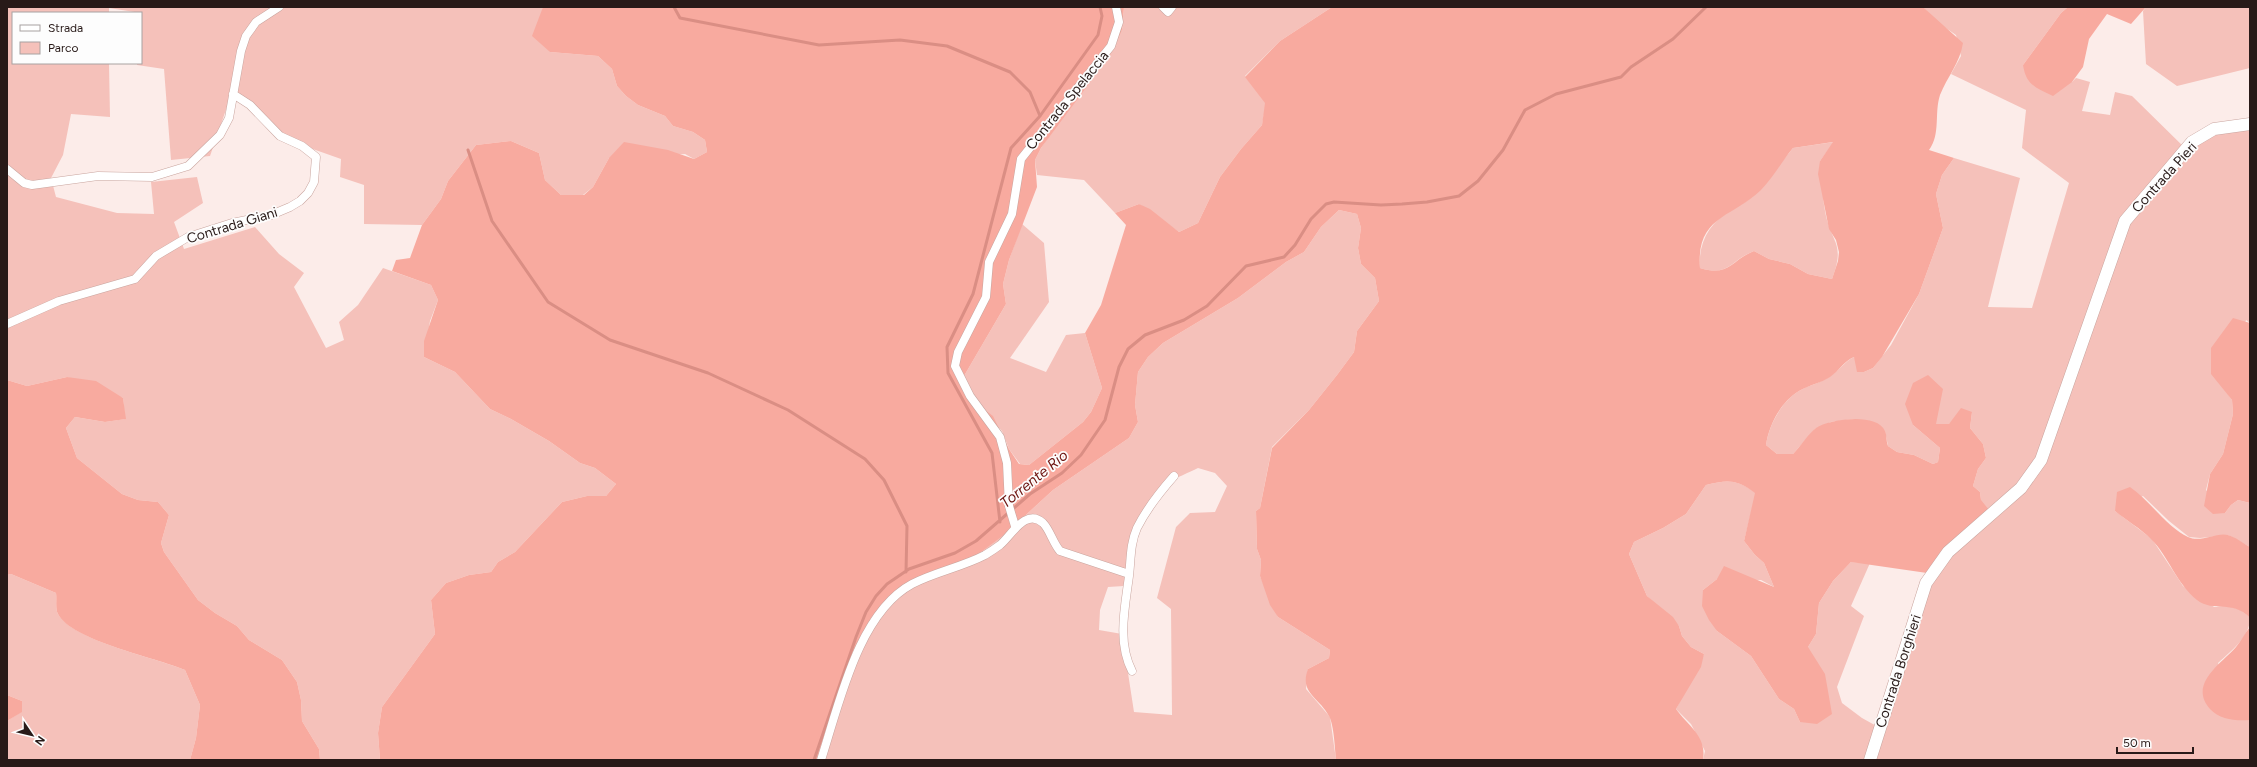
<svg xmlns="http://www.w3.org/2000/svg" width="2257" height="767" font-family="Figtree,sans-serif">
<rect width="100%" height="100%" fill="#fcece9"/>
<!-- green -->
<path fill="#f5c1ba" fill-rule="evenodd" d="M 7,7 L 543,7 L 542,14 L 550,52 L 598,56 L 612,69 L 617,86 L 626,96 L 638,105 L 665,116 L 673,126 L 693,132 L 705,140 L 707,152 L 694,159 L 685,154 L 609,158 L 593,187 L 583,195 L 561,195 L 545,180 L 539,153 L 511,141 L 476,145 L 448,181 L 441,199 L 422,225 L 364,224 L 364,185 L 340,177 L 341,159 L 276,136 L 250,103 L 230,98 L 210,156 L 171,160 L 164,69 L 137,65 L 137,63 L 141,63 L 141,13 L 109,8 L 109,13 L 13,13 L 13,63 L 109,63 L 110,117 L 71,114 L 63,155 L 51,178 L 56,197 L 117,213 L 154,214 L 151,182 L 197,177 L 203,203 L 174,222 L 184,249 L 255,227 L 279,254 L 304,273 L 294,287 L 326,348 L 344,340 L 339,322 L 358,305 L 383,268 L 431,285 L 438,300 L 430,321 L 424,357 L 455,372 L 490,409 L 511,419 L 549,441 L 580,463 L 595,468 L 616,484 L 606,496 L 587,496 L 562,502 L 515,552 L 498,562 L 491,572 L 469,575 L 446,583 L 431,600 L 435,634 L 382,707 L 378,733 L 380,760 L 320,760 L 319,749 L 302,721 L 301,700 L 297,682 L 282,660 L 249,640 L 237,626 L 215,613 L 198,600 L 164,552 L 161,543 L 169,515 L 158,502 L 138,500 L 122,494 L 77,458 L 66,428 L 75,417 L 105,422 L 125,419 L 123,398 L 67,377 L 27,386 L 7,380 Z
M 1124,7 L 1332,7 L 1280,41 L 1245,76 L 1266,103 L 1262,125 L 1241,149 L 1220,177 L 1198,223 L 1179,232 L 1139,204 L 1115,213 L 1084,180 L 1037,175 L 1035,160 L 1041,148 L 1122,30 Z
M 1923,7 L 2068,7 L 2061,13 L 2023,65 L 2072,82 L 2076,78 L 2090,82 L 2082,111 L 2110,115 L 2115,92 L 2132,96 L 2188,151 L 2206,134 L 2250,125 L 2250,323 L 2246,320 L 2225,390 L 2232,400 L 2233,414 L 2223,454 L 2210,474 L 2206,490 L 2225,513 L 2231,505 L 2238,500 L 2250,503 L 2250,547 L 2228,535 L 2200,538 L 2189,537 L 2169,521 L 2143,496 L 2115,511 L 2152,539 L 2183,586 L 2214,607 C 2228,605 2240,607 2250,618 C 2250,637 2231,651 2218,663 L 2236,720 L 2250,720 L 2250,760 L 1703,760 L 1705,751 L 1691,724 L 1676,709 L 1704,654 L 1691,647 L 1682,636 L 1679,626 L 1647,596 L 1629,554 L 1634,542 L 1663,528 L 1686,514 L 1706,485 C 1728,480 1736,479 1756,493 L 1744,541 L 1755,555 L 1764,563 L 1774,587 L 1761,580 L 1717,579 L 1703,590 L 1717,631 L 1751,656 L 1779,699 L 1794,709 L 1800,722 L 1808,647 L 1816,634 L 1819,603 L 1833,581 L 1851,562 L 1870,563 L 1851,606 L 1864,616 L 1837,687 L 1842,703 L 1862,718 L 1880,728 L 1934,574 L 1981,500 L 1980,492 L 1973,486 L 1978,469 L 1986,458 L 1983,444 L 1970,428 L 1972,412 L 1949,424 L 1935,424 L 1942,389 L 1913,425 L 1940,448 L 1938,462 L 1933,464 L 1914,455 L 1897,452 L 1888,446 L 1885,431 L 1853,419 L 1831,422 L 1815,429 L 1793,454 L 1777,454 L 1766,445 C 1769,425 1781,402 1799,391 C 1809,385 1821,383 1830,376 C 1839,371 1845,361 1854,357 L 1864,372 L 1873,368 L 1891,345 L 1919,294 L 1943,228 L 1936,194 L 1942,175 L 1954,158 L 2020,178 L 1988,307 L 2032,308 L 2069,183 L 2022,148 L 2026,110 L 1951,74 L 1961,56 L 1956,35 L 1937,22 Z
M 2146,7 L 2250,7 L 2250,68 L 2177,86 L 2146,64 L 2143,11 Z
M 1834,142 L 1820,161 C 1822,177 1822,194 1825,211 C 1831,244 1846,242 1832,279 L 1808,274 L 1790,264 L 1769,259 L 1754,251 C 1730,260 1730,277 1700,268 C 1698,243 1709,223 1731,210 C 1736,206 1744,204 1749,199 C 1765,184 1779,165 1793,148 Z
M 1339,210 L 1357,214 L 1361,228 L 1358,248 L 1361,264 L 1375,278 L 1379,301 L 1357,331 L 1354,352 L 1337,375 L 1309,410 L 1272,447 L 1260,508 L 1256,511 L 1257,549 L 1261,560 L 1260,576 L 1278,617 L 1330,650 L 1329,658 L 1308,669 L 1306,689 L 1330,717 L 1336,760 L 824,760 L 871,618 L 889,599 L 985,547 L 1004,535 L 1053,490 L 1129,438 L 1138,422 L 1135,405 L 1138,372 L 1148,357 L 1163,343 L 1238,298 L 1286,262 L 1304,252 L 1321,227 ZM 1198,468 L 1215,473 L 1227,486 L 1215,512 L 1190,513 L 1176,527 L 1157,598 L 1171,609 L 1172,715 L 1134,712 L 1122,634 L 1099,630 L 1100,610 L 1108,587 L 1124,586 C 1131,556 1143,504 1168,483 C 1176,477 1189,473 1198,468 Z
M 1022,224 L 1044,243 L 1049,302 L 1010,358 L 1046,372 L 1066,335 L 1085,333 L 1102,388 L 1091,412 L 1083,422 L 1029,465 L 1020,464 L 1009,449 L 1002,431 L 968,397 L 964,376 L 1006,304 L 1003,284 L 1009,260 Z
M 11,574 L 56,593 C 57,599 55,609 58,614 C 73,641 154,657 185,670 L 200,705 L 196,738 L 190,760 L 7,760 L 7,721 L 21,712 L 22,701 L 7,695 L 7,575 Z"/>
<!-- forest -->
<path fill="#f8aa9f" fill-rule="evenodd" d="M 543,7 L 1124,7 L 1122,30 L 1109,57 L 1041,148 L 1035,160 L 1037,187 L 1009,260 L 1003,284 L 1006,304 L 964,376 L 968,397 L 993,416 L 1009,449 L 1019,464 L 1029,465 L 1083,422 L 1091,412 L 1102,388 L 1085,333 L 1101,305 L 1126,225 L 1115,213 L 1139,204 L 1150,209 L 1179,232 L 1198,223 L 1220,177 L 1241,149 L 1262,125 L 1265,103 L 1245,77 L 1280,41 L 1332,7 L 1923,7 L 1963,43 C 1960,63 1947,77 1940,95 C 1934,113 1941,134 1929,150 L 1954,158 L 1942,175 L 1936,194 L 1943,228 L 1919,294 L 1882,357 L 1873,368 L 1864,372 L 1857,372 L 1854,357 C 1844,361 1839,371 1830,377 C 1821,383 1809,385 1799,391 C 1781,402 1769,424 1766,445 L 1777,454 L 1793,454 C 1800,447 1809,433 1816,428 C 1829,419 1877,412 1885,431 C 1887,435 1886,441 1888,446 L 1897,452 L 1914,455 L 1933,464 L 1938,462 L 1940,448 L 1913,425 L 1905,404 L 1913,383 L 1928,375 L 1943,389 L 1936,424 L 1949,424 L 1961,408 L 1972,412 L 1970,428 L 1983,444 L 1986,458 L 1978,469 L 1973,486 L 1980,492 L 1981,500 L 1993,515 L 1934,574 L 1851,562 L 1833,581 L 1819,603 L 1816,634 L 1808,647 L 1825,674 L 1832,714 L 1817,724 L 1800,722 L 1794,709 L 1779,699 L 1751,656 L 1717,631 L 1709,620 L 1702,606 L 1703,590 L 1717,579 L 1724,566 L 1774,587 L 1764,563 L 1755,555 L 1744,541 L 1755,493 C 1736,479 1728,480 1706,485 L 1686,514 L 1663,528 L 1634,542 L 1629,554 L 1647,596 L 1673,617 L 1679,626 L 1682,636 L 1691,647 L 1704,654 L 1701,667 L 1676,709 C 1688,726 1707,736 1703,760 L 1336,760 C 1335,749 1334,725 1329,716 C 1319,697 1299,693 1308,669 L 1329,658 L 1330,650 L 1278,617 L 1270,605 L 1260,576 L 1261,560 L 1257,549 L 1256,511 L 1260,508 L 1272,448 L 1309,410 L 1337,375 L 1354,352 L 1357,331 L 1379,301 L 1375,278 L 1361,264 L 1358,248 L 1361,228 L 1357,214 L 1339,210 L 1321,227 L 1304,252 L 1286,262 L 1238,298 L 1163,343 L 1148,357 L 1138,372 L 1135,405 L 1138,422 L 1129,438 L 1053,490 L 1004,535 L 963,565 L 889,599 L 871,618 L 824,760 L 380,760 L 378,733 L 382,707 L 435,634 L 431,600 L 446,583 L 469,575 L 491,572 L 498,562 L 515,552 L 562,502 L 587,496 L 606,496 L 616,484 L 595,468 L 580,463 L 549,441 L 511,419 L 490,409 L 455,372 L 424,357 L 424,341 L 438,300 L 431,285 L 392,271 L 396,260 L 410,258 L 422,225 L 441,199 L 448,181 L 476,145 L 511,141 L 539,153 L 545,180 L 561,195 L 584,195 L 593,187 L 609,158 L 624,142 L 668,150 L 694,159 L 707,152 L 705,140 L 693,132 L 673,126 L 665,116 L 638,105 L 626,96 L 617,86 L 612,69 L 598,56 L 550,52 L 532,36 ZM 1833,142 L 1820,161 L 1818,174 L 1829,229 L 1836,240 L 1839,252 L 1838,261 L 1832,279 L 1808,274 L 1790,264 L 1769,259 L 1754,251 C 1731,260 1730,277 1700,268 C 1696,216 1732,218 1761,190 C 1773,178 1782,161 1793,148 Z
M 2068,7 L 2146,7 L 2131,24 L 2107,14 L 2089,39 L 2083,67 L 2072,82 L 2053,96 C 2036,88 2026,85 2023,65 L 2061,13 Z
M 2233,318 L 2250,323 L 2250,503 L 2238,500 L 2231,505 L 2225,513 L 2213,514 L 2204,506 L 2210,474 L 2223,454 L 2233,414 L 2232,400 L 2211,374 L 2211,348 Z
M 67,377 L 96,381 L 123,398 L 126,419 L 105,422 L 75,417 L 66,428 L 77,458 L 122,494 L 138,500 L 158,502 L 169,515 L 161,543 L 164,552 L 198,600 L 215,613 L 237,626 L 249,640 L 282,660 L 297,682 L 301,700 L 302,721 L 319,749 L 320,760 L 190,760 L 196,738 L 200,705 L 185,670 C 155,657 72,641 58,614 C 55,609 57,599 56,593 L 11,574 L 7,575 L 7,380 L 27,386 Z
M 2130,487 C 2149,500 2169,529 2188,537 C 2201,543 2216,532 2228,535 C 2235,537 2243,543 2250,547 L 2250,618 C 2232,599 2214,613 2197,600 C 2176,583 2169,557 2151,539 C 2141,529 2126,520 2115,511 L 2117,492 Z
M 2250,627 L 2250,720 C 2236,721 2220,720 2210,709 C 2188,684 2221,664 2236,647 C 2241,641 2245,633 2250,627 Z
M 7,695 L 22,701 L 22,712 L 7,721 Z"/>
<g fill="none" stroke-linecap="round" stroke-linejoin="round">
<!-- stream -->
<path stroke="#da8e84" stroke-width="3" d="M 674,7 L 680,18 L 819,45 L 900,40 L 947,46 L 1010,72 L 1030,92 L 1040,116
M 468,150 L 492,221 L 548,302 L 610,340 L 708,373 L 788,410 L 865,459 L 884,480 L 907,526 L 906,572
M 1000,522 L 992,453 L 948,373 L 947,347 L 973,294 L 1011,148 L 1040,116 L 1098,35 L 1102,16 L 1100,7
M 814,760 L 856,637 L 866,612 L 876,596 L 887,584 L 909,569 L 955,553 L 976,541 L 1030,494 L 1062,473 L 1081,455 L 1105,420 L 1119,367 L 1128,349 L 1145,335 L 1184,320 L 1207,306 L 1246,266 L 1284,257 L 1295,245 L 1311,219 L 1326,204 L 1334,202 L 1381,205 L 1402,204 L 1427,202 L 1459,196 L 1478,181 L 1503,150 L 1525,110 L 1556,94 L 1621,77 L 1631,67 L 1673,39 L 1706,7"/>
<defs>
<path id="street" d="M 1163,7 L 1168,12 L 1172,7
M 7,169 L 24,183 L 32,185 L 98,176 L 152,177 L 188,166 L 220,135 L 229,118 L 241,51 L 246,36 L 256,22 L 279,7
M 7,324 L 59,301 L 135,279 L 156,256 L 188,237 L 232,223 L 271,215 L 290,207 L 300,201 L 308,193 L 314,182 L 316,157 L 302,146 L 280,136 L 250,105 L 233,94
M 1015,526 L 1009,506 L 1007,463 L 1000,437 L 970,396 L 955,366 L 958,352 L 986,297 L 989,262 L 1012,214 L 1021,159 L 1111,46 L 1119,22 L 1116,7
M 1132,671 C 1117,642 1125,607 1129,576 C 1131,559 1130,544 1137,528 C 1147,508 1159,493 1174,476
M 821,760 C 839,705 858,613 912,584 C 935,572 962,567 985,555 C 990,552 996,548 1000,545 C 1011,536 1026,507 1043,523 C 1050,530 1053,543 1060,551 L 1129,574"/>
<path id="secondary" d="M 1870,760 L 1926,583 L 1948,552 L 2021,488 L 2041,460 L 2125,221 L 2192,142 L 2214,129 L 2250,124"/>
</defs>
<!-- street casing -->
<use href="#street" stroke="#c9a59f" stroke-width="9"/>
<!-- secondary casing -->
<use href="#secondary" stroke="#c9a59f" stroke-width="13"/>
<!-- street -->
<use href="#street" stroke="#fff" stroke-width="8"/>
<!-- secondary -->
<use href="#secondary" stroke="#fff" stroke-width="12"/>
</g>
<g text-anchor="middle" stroke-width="3.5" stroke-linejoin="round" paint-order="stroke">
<!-- street labels -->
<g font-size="14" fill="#281a18" stroke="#fdfdfd">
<text transform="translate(1067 100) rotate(-51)" y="5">Contrada Spelaccia</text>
<text transform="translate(2164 177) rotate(-48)" y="5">Contrada Pieri</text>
<text transform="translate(232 225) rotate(-17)" y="5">Contrada Giani</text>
<text transform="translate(1898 671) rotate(-72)" y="5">Contrada Borghieri</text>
</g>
<!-- water labels -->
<g font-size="15" font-style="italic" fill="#6e1410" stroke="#fdfdfd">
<text transform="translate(1034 479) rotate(-39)" y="5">Torrente Rio</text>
</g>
</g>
<!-- border -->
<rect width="2257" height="767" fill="none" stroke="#281a18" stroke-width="16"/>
<!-- legend -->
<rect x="12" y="12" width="130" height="52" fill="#fdfdfd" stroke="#a8a2a1"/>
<rect x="20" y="25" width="20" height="6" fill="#ffffff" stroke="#a8a2a1"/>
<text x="48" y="32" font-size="12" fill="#281a18">Strada</text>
<rect x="20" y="42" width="20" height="12" fill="#f5c1ba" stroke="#a8a2a1"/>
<text x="48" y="52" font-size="12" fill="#281a18">Parco</text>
<!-- north arrow -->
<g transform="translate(32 735) rotate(125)" stroke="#fdfdfd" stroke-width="3" paint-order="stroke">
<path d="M0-3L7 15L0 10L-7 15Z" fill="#281a18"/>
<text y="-6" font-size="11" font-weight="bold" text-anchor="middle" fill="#281a18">N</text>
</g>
<!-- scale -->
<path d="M2117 747v6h76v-6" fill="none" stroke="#281a18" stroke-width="2"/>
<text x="2123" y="747" font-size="12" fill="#281a18" stroke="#fdfdfd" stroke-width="3" paint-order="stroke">50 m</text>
</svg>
